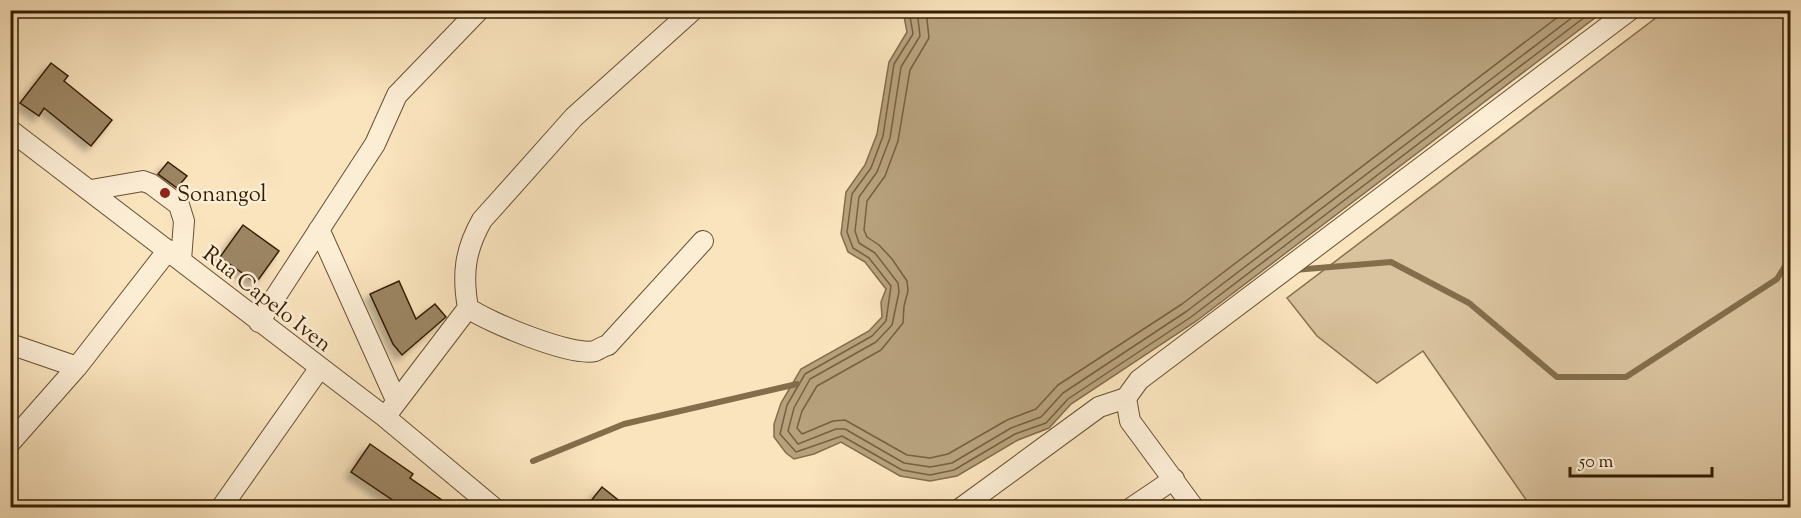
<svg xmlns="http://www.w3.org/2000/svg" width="1801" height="518" font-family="'Sorts Mill Goudy',serif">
<defs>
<filter id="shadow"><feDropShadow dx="-5.5" dy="5.5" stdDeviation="3" flood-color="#0004"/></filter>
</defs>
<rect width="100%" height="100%" fill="#fae4be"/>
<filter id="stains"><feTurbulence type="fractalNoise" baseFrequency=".00333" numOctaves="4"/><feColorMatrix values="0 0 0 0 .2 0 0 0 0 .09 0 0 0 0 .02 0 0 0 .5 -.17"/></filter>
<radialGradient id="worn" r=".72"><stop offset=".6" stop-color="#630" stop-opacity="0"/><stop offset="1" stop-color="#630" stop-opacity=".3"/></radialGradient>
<!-- green -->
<path fill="#d9c29e" stroke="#88704f" stroke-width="1.5" d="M 1665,11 L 1790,11 L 1790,507 L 1531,507 L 1423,351 L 1377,383 L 1317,336 L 1287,298 Z"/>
<!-- water -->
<path fill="#b7a17d" stroke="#836d4b" stroke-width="1.5" d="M 903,11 L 903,10 L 1604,11 L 1195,322 L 1071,404 L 1049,428 L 1018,440 L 957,476 L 930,481 L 900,476 L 841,442 L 814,454 L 794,459 L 786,453 L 774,437 L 774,424 L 781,403 L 801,369 L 869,331 L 882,317 L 881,302 L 886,289 L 865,262 L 848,252 L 841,234 L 846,192 L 865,165 L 877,134 L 889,62 L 907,32 Z"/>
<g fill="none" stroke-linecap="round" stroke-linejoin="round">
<!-- shore -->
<path stroke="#76603e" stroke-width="1.5" d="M 909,10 L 913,34 L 894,64 L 883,136 L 871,168 L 852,194 L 847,232 L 853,248 L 869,258 L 891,286 L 886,321 L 872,336 L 805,374 L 787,405 L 780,434 L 796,452 L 842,436 L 902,470 L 930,475 L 954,470 L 1015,434 L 1046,423 L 1068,399 L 1191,317 L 1594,10
M 917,10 L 920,36 L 901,67 L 890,138 L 877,172 L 859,197 L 855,231 L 859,243 L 875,253 L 898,283 L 899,292 L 892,325 L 876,342 L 810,379 L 794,408 L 788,431 L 798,444 L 836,429 L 845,429 L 904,463 L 930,467 L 952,463 L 1011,428 L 1041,417 L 1063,393 L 1187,311 L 1582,10
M 926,10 L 929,38 L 910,70 L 898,141 L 885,176 L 867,201 L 864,230 L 867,237 L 879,245 L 892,259 L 907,281 L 908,291 L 904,306 L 903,323 L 881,350 L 817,386 L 802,411 L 797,428 L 802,434 L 833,421 L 845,420 L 907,455 L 930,458 L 948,454 L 1007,420 L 1036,409 L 1058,385 L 1182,304 L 1567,10"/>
<!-- stream -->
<path stroke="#836d4b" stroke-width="6" d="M 1294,270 L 1391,262 L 1469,303 L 1557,377 L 1626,377 L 1777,279 L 1790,258
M 533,461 L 624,424 L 797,384"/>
</g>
<!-- building -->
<path fill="#9c8563" stroke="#361e00" stroke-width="1.5" filter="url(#shadow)" d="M 51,63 L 68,76 L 64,81 L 112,120 L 91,146 L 44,108 L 39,116 L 20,103 Z
M 168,162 L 187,176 L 177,188 L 158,174 Z
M 243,225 L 279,251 L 256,283 L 220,257 Z
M 399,281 L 416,319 L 435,304 L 446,317 L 402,355 L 393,344 L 370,294 Z
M 370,444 L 413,474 L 410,478 L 452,507 L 403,507 L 351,472 Z
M 602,487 L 627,507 L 586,507 Z"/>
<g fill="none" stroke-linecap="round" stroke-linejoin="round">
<defs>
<path id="minor" d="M 10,130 L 385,417 L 494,508
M 91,190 L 143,181 L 151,184 L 179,205 L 184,221 L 181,260
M 319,229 L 396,400
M 468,308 C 488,322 572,357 595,351 C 599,349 604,346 608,345 L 703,241
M 259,322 L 375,144 L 397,95 L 479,10
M 10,344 L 77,367
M 1126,398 L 1130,421 L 1194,508
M 385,417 L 468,308 C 462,274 465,250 482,220 L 574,117 L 693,10
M 10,443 L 77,367 L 168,250
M 221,508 L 319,369
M 961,508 L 1099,407 L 1126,398 L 1139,380 L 1630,10
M 1131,508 L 1174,479"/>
</defs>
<!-- minor casing -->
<use href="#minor" stroke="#675030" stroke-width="22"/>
<!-- minor -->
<use href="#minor" stroke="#fcedd5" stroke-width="20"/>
</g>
<!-- markers -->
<circle fill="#8f2418" stroke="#fcedd5" stroke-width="2" cx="165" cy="193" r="6"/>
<g text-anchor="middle" stroke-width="5" stroke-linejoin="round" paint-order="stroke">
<!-- poi labels -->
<g font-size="22" fill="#361e00" stroke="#fcedd5" text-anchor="start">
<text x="177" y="201">Sonangol</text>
</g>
<!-- street labels -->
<g font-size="22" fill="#361e00" stroke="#fcedd5">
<text transform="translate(268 298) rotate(38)" y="8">Rua Capelo Iven</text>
</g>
</g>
<!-- margin -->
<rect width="1801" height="518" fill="none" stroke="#fae4be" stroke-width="36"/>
<rect x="12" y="12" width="1777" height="494" fill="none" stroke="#361e00" stroke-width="3"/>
<rect x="18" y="18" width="1765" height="482" fill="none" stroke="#361e00" stroke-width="1.5"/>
<!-- scale -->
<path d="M1570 467v9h142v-9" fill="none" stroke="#361e00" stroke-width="3"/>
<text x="1579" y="467" font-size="18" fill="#361e00" stroke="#fcedd5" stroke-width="4.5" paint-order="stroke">50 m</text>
<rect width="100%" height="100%" filter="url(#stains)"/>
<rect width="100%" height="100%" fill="url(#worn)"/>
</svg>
